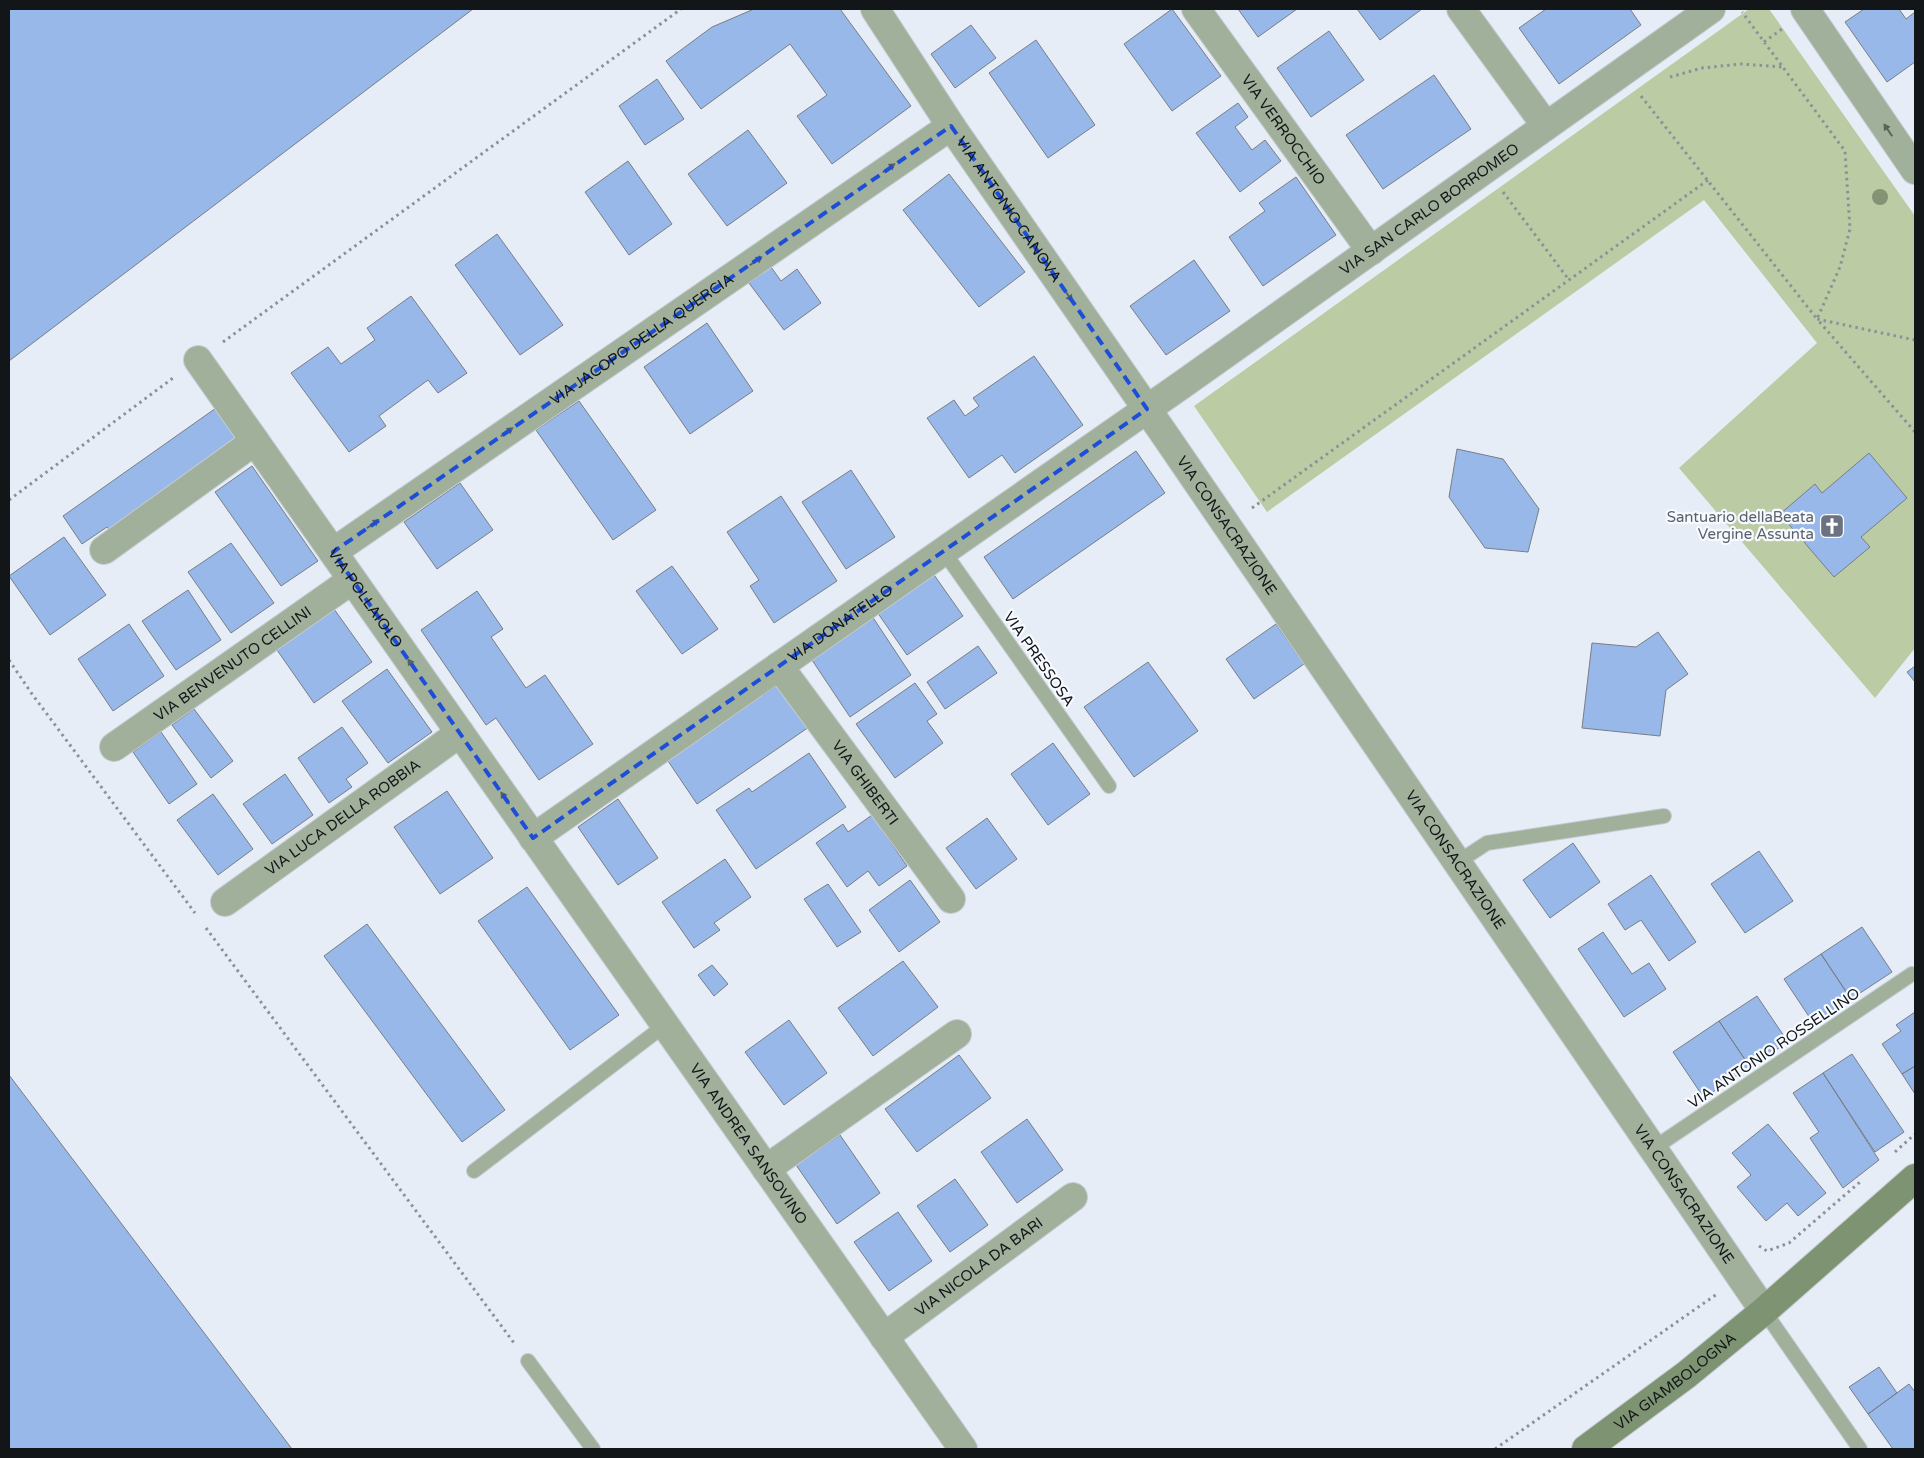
<svg xmlns="http://www.w3.org/2000/svg" width="1924" height="1458" font-family="'Varela Round',sans-serif">
<rect width="100%" height="100%" fill="#e6edf7"/>
<!-- green -->
<path fill="#bbcba3" d="M 1749,9 L 1769,9 L 1915,216 L 1915,648 L 1875,698 L 1679,468 L 1817,343 L 1704,200 L 1267,512 L 1194,406 Z"/>
<!-- building -->
<path fill="#97b8e9" stroke="#787e87" d="M 9,9 L 473,9 L 9,361 Z
M 754,9 L 840,9 L 911,106 L 832,164 L 797,116 L 827,95 L 790,44 L 701,109 L 666,61 L 712,27 Z
M 1172,9 L 1221,76 L 1172,111 L 1124,44 Z
M 1238,9 L 1297,9 L 1258,37 Z
M 1357,9 L 1422,9 L 1380,40 Z
M 1546,9 L 1630,9 L 1641,25 L 1559,84 L 1519,28 Z
M 1864,9 L 1899,9 L 1906,19 L 1915,12 L 1915,62 L 1887,82 L 1845,22 Z
M 971,25 L 996,58 L 955,88 L 931,54 Z
M 1329,31 L 1364,80 L 1311,117 L 1277,68 Z
M 1036,40 L 1095,125 L 1048,158 L 989,73 Z
M 1434,75 L 1471,129 L 1383,189 L 1346,135 Z
M 657,79 L 684,119 L 645,145 L 619,106 Z
M 1238,103 L 1248,117 L 1235,127 L 1252,150 L 1265,140 L 1281,161 L 1240,192 L 1196,133 Z
M 748,130 L 787,183 L 727,226 L 688,174 Z
M 628,161 L 672,224 L 629,255 L 585,192 Z
M 949,174 L 1025,272 L 979,307 L 903,210 Z
M 1296,177 L 1336,235 L 1263,286 L 1229,237 L 1265,211 L 1259,203 Z
M 497,234 L 563,325 L 520,355 L 455,265 Z
M 1194,260 L 1230,311 L 1166,355 L 1130,306 Z
M 771,267 L 781,281 L 797,269 L 821,303 L 784,330 L 749,283 Z
M 411,296 L 467,373 L 438,393 L 428,380 L 379,416 L 386,426 L 349,452 L 291,373 L 328,347 L 341,364 L 375,340 L 367,328 Z
M 707,323 L 753,391 L 690,434 L 644,367 Z
M 1034,356 L 1083,425 L 1015,473 L 1002,455 L 969,478 L 927,418 L 954,400 L 965,416 L 979,406 L 973,398 Z
M 579,401 L 656,510 L 613,540 L 536,430 Z
M 216,408 L 242,444 L 113,535 L 107,527 L 82,544 L 63,516 Z
M 1457,449 L 1503,459 L 1539,509 L 1528,552 L 1485,548 L 1449,497 Z
M 1136,451 L 1165,493 L 1013,599 L 984,557 Z
M 1869,453 L 1907,498 L 1861,537 L 1870,547 L 1834,577 L 1780,514 L 1815,484 L 1822,493 Z
M 252,466 L 318,561 L 281,586 L 215,492 Z
M 851,470 L 895,537 L 846,569 L 802,502 Z
M 460,483 L 493,530 L 437,569 L 404,522 Z
M 781,496 L 837,581 L 774,623 L 750,586 L 759,580 L 727,532 Z
M 64,537 L 106,595 L 50,635 L 9,576 Z
M 231,543 L 274,603 L 231,633 L 188,572 Z
M 672,566 L 718,629 L 682,654 L 636,591 Z
M 932,572 L 963,616 L 907,655 L 877,612 Z
M 188,590 L 221,640 L 176,670 L 142,621 Z
M 477,591 L 503,629 L 491,637 L 526,688 L 545,675 L 593,744 L 539,780 L 496,718 L 486,725 L 421,630 Z
M 334,609 L 372,662 L 314,703 L 277,650 Z
M 872,616 L 911,675 L 850,717 L 810,657 Z
M 129,624 L 164,676 L 113,711 L 78,659 Z
M 1276,624 L 1304,664 L 1254,699 L 1226,659 Z
M 1658,632 L 1688,674 L 1666,690 L 1660,736 L 1582,728 L 1592,643 L 1636,647 Z
M 978,646 L 997,673 L 945,709 L 927,682 Z
M 1148,662 L 1198,731 L 1134,777 L 1084,707 Z
M 1915,666 L 1915,682 L 1907,672 Z
M 387,669 L 432,732 L 388,763 L 342,701 Z
M 915,683 L 937,714 L 927,721 L 943,743 L 895,778 L 856,724 Z
M 779,684 L 809,727 L 697,804 L 668,761 Z
M 194,709 L 233,761 L 211,778 L 172,725 Z
M 342,727 L 368,763 L 346,779 L 352,787 L 329,803 L 298,758 Z
M 161,732 L 197,784 L 169,804 L 133,752 Z
M 1053,743 L 1090,794 L 1048,825 L 1011,774 Z
M 809,753 L 846,807 L 756,869 L 716,810 L 749,788 L 752,792 Z
M 285,774 L 313,815 L 272,844 L 243,804 Z
M 447,791 L 493,858 L 440,894 L 394,827 Z
M 213,794 L 253,849 L 218,875 L 177,820 Z
M 618,799 L 658,858 L 618,885 L 578,827 Z
M 872,815 L 907,866 L 879,886 L 868,871 L 847,887 L 816,843 L 843,824 L 848,832 Z
M 987,818 L 1017,859 L 976,889 L 946,848 Z
M 1573,843 L 1600,882 L 1550,918 L 1523,880 Z
M 1759,851 L 1793,901 L 1745,933 L 1711,884 Z
M 725,859 L 751,897 L 714,923 L 720,930 L 694,948 L 662,902 Z
M 1651,875 L 1696,942 L 1669,961 L 1641,920 L 1625,930 L 1608,904 Z
M 910,880 L 940,922 L 899,952 L 869,910 Z
M 828,884 L 861,932 L 837,947 L 804,899 Z
M 527,887 L 619,1015 L 570,1050 L 478,921 Z
M 367,924 L 505,1110 L 462,1142 L 324,956 Z
M 1862,927 L 1892,972 L 1851,999 L 1821,954 Z
M 1603,932 L 1632,974 L 1649,963 L 1666,989 L 1624,1017 L 1578,949 Z
M 1821,954 L 1851,999 L 1814,1024 L 1784,979 Z
M 903,961 L 938,1007 L 873,1056 L 838,1008 Z
M 712,965 L 728,984 L 714,996 L 698,975 Z
M 1757,996 L 1788,1042 L 1750,1067 L 1719,1021 Z
M 1915,1012 L 1915,1066 L 1902,1074 L 1882,1044 L 1901,1031 L 1896,1025 Z
M 789,1020 L 827,1073 L 784,1105 L 745,1052 Z
M 1719,1021 L 1750,1067 L 1704,1098 L 1673,1052 Z
M 1852,1054 L 1904,1132 L 1875,1152 L 1823,1073 Z
M 959,1055 L 991,1098 L 917,1152 L 885,1109 Z
M 1915,1066 L 1915,1094 L 1902,1074 Z
M 1823,1073 L 1879,1160 L 1843,1188 L 1810,1138 L 1819,1132 L 1793,1093 Z
M 9,1075 L 292,1449 L 9,1449 Z
M 1027,1119 L 1063,1170 L 1017,1203 L 981,1152 Z
M 1768,1124 L 1826,1193 L 1798,1216 L 1787,1203 L 1766,1221 L 1737,1187 L 1751,1175 L 1732,1153 Z
M 840,1135 L 880,1193 L 837,1224 L 796,1165 Z
M 955,1179 L 988,1225 L 950,1252 L 917,1206 Z
M 898,1212 L 932,1261 L 889,1291 L 854,1242 Z
M 1879,1367 L 1897,1393 L 1868,1414 L 1849,1387 Z
M 1909,1384 L 1915,1392 L 1915,1449 L 1893,1449 L 1868,1414 Z"/>
<g fill="none" stroke-linecap="round" stroke-linejoin="round">
<defs>
<path id="lane" d="M 944,552 L 1109,786
M 1458,862 L 1487,843 L 1664,816
M 1654,1148 L 1912,974
M 474,1171 L 665,1025
M 1764,1311 L 1860,1449
M 528,1361 L 593,1449"/>
<g id="street">
<path id="s1" d="M 875,9 L 951,126 L 1167,438 L 1764,1311"/>
<path id="s2" d="M 1196,9 L 1371,251"/>
<path d="M 1461,9 L 1546,126"/>
<path d="M 1805,9 L 1915,170"/>
<path id="s3" d="M 198,360 L 963,1449"/>
<path d="M 104,550 L 255,441"/>
<path id="s4" d="M 333,552 L 951,126"/>
<path id="s5" d="M 779,666 L 951,899"/>
<path id="s6" d="M 114,747 L 352,580"/>
<path id="s7" d="M 533,838 L 1183,384 L 1711,9"/>
<path id="s8" d="M 225,902 L 460,733"/>
<path d="M 766,1169 L 957,1034"/>
<path id="s9" d="M 884,1337 L 1073,1197"/>
</g>
<g id="secondary">
<path id="s10" d="M 1586,1449 L 1686,1375 L 1764,1311 L 1915,1178"/>
</g>
</defs>
<!-- lane casing -->
<use href="#lane" stroke="#c4cbd3" stroke-width="16"/>
<!-- street casing -->
<use href="#street" stroke="#c4cbd3" stroke-width="30"/>
<!-- secondary casing -->
<use href="#secondary" stroke="#c4cbd3" stroke-width="30"/>
<!-- path -->
<path stroke="#8c9198" stroke-width="3" stroke-dasharray="2.5 4" stroke-linecap="butt" d="M 1764,42 L 1782,29
M 1670,77 L 1702,68 L 1741,64 L 1782,67
M 1641,96 L 1817,319 L 1840,267 L 1850,229 L 1845,151 L 1742,12
M 1503,192 L 1569,280
M 1915,340 L 1817,319 L 1915,432
M 223,342 L 681,9
M 9,500 L 173,378
M 1252,508 L 1708,180
M 9,660 L 32,694 L 195,913
M 206,928 L 514,1343
M 1895,1152 L 1915,1134
M 1759,1246 L 1767,1251 L 1789,1243 L 1860,1182
M 1495,1449 L 1717,1294"/>
<!-- lane -->
<use href="#lane" stroke="#a1b09a" stroke-width="14"/>
<!-- street -->
<use href="#street" stroke="#a1b09a" stroke-width="28"/>
<!-- secondary -->
<use href="#secondary" stroke="#7d9372" stroke-width="28"/>
</g>
<!-- trees -->
<circle fill="#859375" cx="1880" cy="197" r="8"/>
<!-- one-way arrows -->
<defs><path id="oneway-solid" d="M-6-.8H1V-3.2L6.5 0L1 3.2V.8H-6Z" transform="scale(1.25)"/></defs>
<g fill="#5a635a">
<use href="#oneway-solid" transform="translate(1888 130) rotate(-124)"/>
<use href="#oneway-solid" transform="translate(889 168) rotate(-35)"/>
<use href="#oneway-solid" transform="translate(756 261) rotate(-35)"/>
<use href="#oneway-solid" transform="translate(1068 295) rotate(55)"/>
<use href="#oneway-solid" transform="translate(507 432) rotate(-35)"/>
<use href="#oneway-solid" transform="translate(373 524) rotate(-35)"/>
<use href="#oneway-solid" transform="translate(412 665) rotate(-125)"/>
<use href="#oneway-solid" transform="translate(505 798) rotate(-125)"/>
</g>
<!-- marked area -->
<path fill="none" stroke="#1d4ed8" stroke-width="4" stroke-dasharray="10 6" stroke-linejoin="round" d="M 951,126 L 1147,409 L 533,838 L 333,552 Z"/>
<!-- icons -->
<defs>
<symbol id="church-square" viewBox="-11 -11 22 22"><rect x="-9" y="-9" width="18" height="18" rx="4" fill="#6b7280" stroke="#f7fafe"/><path d="M-1.2-6h2.4v3.5h3.3v2.4h-3.3V6h-2.4V-.1h-3.3v-2.4h3.3Z" fill="#fff"/></symbol>
</defs>
<g fill-rule="evenodd">
<use href="#church-square" x="1818" y="512" width="28" height="28"/>
</g>
<g text-anchor="middle" stroke-width="4.5" stroke-linejoin="round" paint-order="stroke">
<!-- street labels -->
<g font-size="15" fill="#131619" stroke="#f7fafe">
<text dy="5" stroke="none"><textPath href="#s2" startOffset="149">VIA VERROCCHIO</textPath></text>
<text dy="5" stroke="none"><textPath href="#s7" startOffset="1095">VIA SAN CARLO BORROMEO</textPath></text>
<text dy="5" stroke="none"><textPath href="#s1" startOffset="241">VIA ANTONIO CANOVA</textPath></text>
<text dy="5" stroke="none"><textPath href="#s4" startOffset="375">VIA JACOPO DELLA QUERCIA</textPath></text>
<text dy="5" stroke="none"><textPath href="#s1" startOffset="625">VIA CONSACRAZIONE</textPath></text>
<text dy="5" stroke="none"><textPath href="#s3" startOffset="291">VIA POLLAIOLO</textPath></text>
<text dy="5" stroke="none"><textPath href="#s7" startOffset="375">VIA DONATELLO</textPath></text>
<text transform="translate(1039 659) rotate(55)" y="5">VIA PRESSOSA</text>
<text dy="5" stroke="none"><textPath href="#s6" startOffset="145">VIA BENVENUTO CELLINI</textPath></text>
<text dy="5" stroke="none"><textPath href="#s5" startOffset="145">VIA GHIBERTI</textPath></text>
<text dy="5" stroke="none"><textPath href="#s8" startOffset="145">VIA LUCA DELLA ROBBIA</textPath></text>
<text dy="5" stroke="none"><textPath href="#s1" startOffset="1030">VIA CONSACRAZIONE</textPath></text>
<text transform="translate(1774 1048) rotate(-34)" y="5">VIA ANTONIO ROSSELLINO</text>
<text dy="5" stroke="none"><textPath href="#s3" startOffset="958">VIA ANDREA SANSOVINO</textPath></text>
<text dy="5" stroke="none"><textPath href="#s1" startOffset="1435">VIA CONSACRAZIONE</textPath></text>
<text dy="5" stroke="none"><textPath href="#s9" startOffset="118">VIA NICOLA DA BARI</textPath></text>
<text dy="5" stroke="none"><textPath href="#s10" startOffset="112">VIA GIAMBOLOGNA</textPath></text>
</g>
<!-- worship labels -->
<g font-size="15" fill="#5b616d" stroke="#f7fafe" text-anchor="end">
<text x="1814" y="522">Santuario dellaBeata<tspan x="1814" dy="17">Vergine Assunta</tspan></text>
</g>
</g>
<!-- border -->
<rect width="1924" height="1458" fill="none" stroke="#131619" stroke-width="20"/>
</svg>
